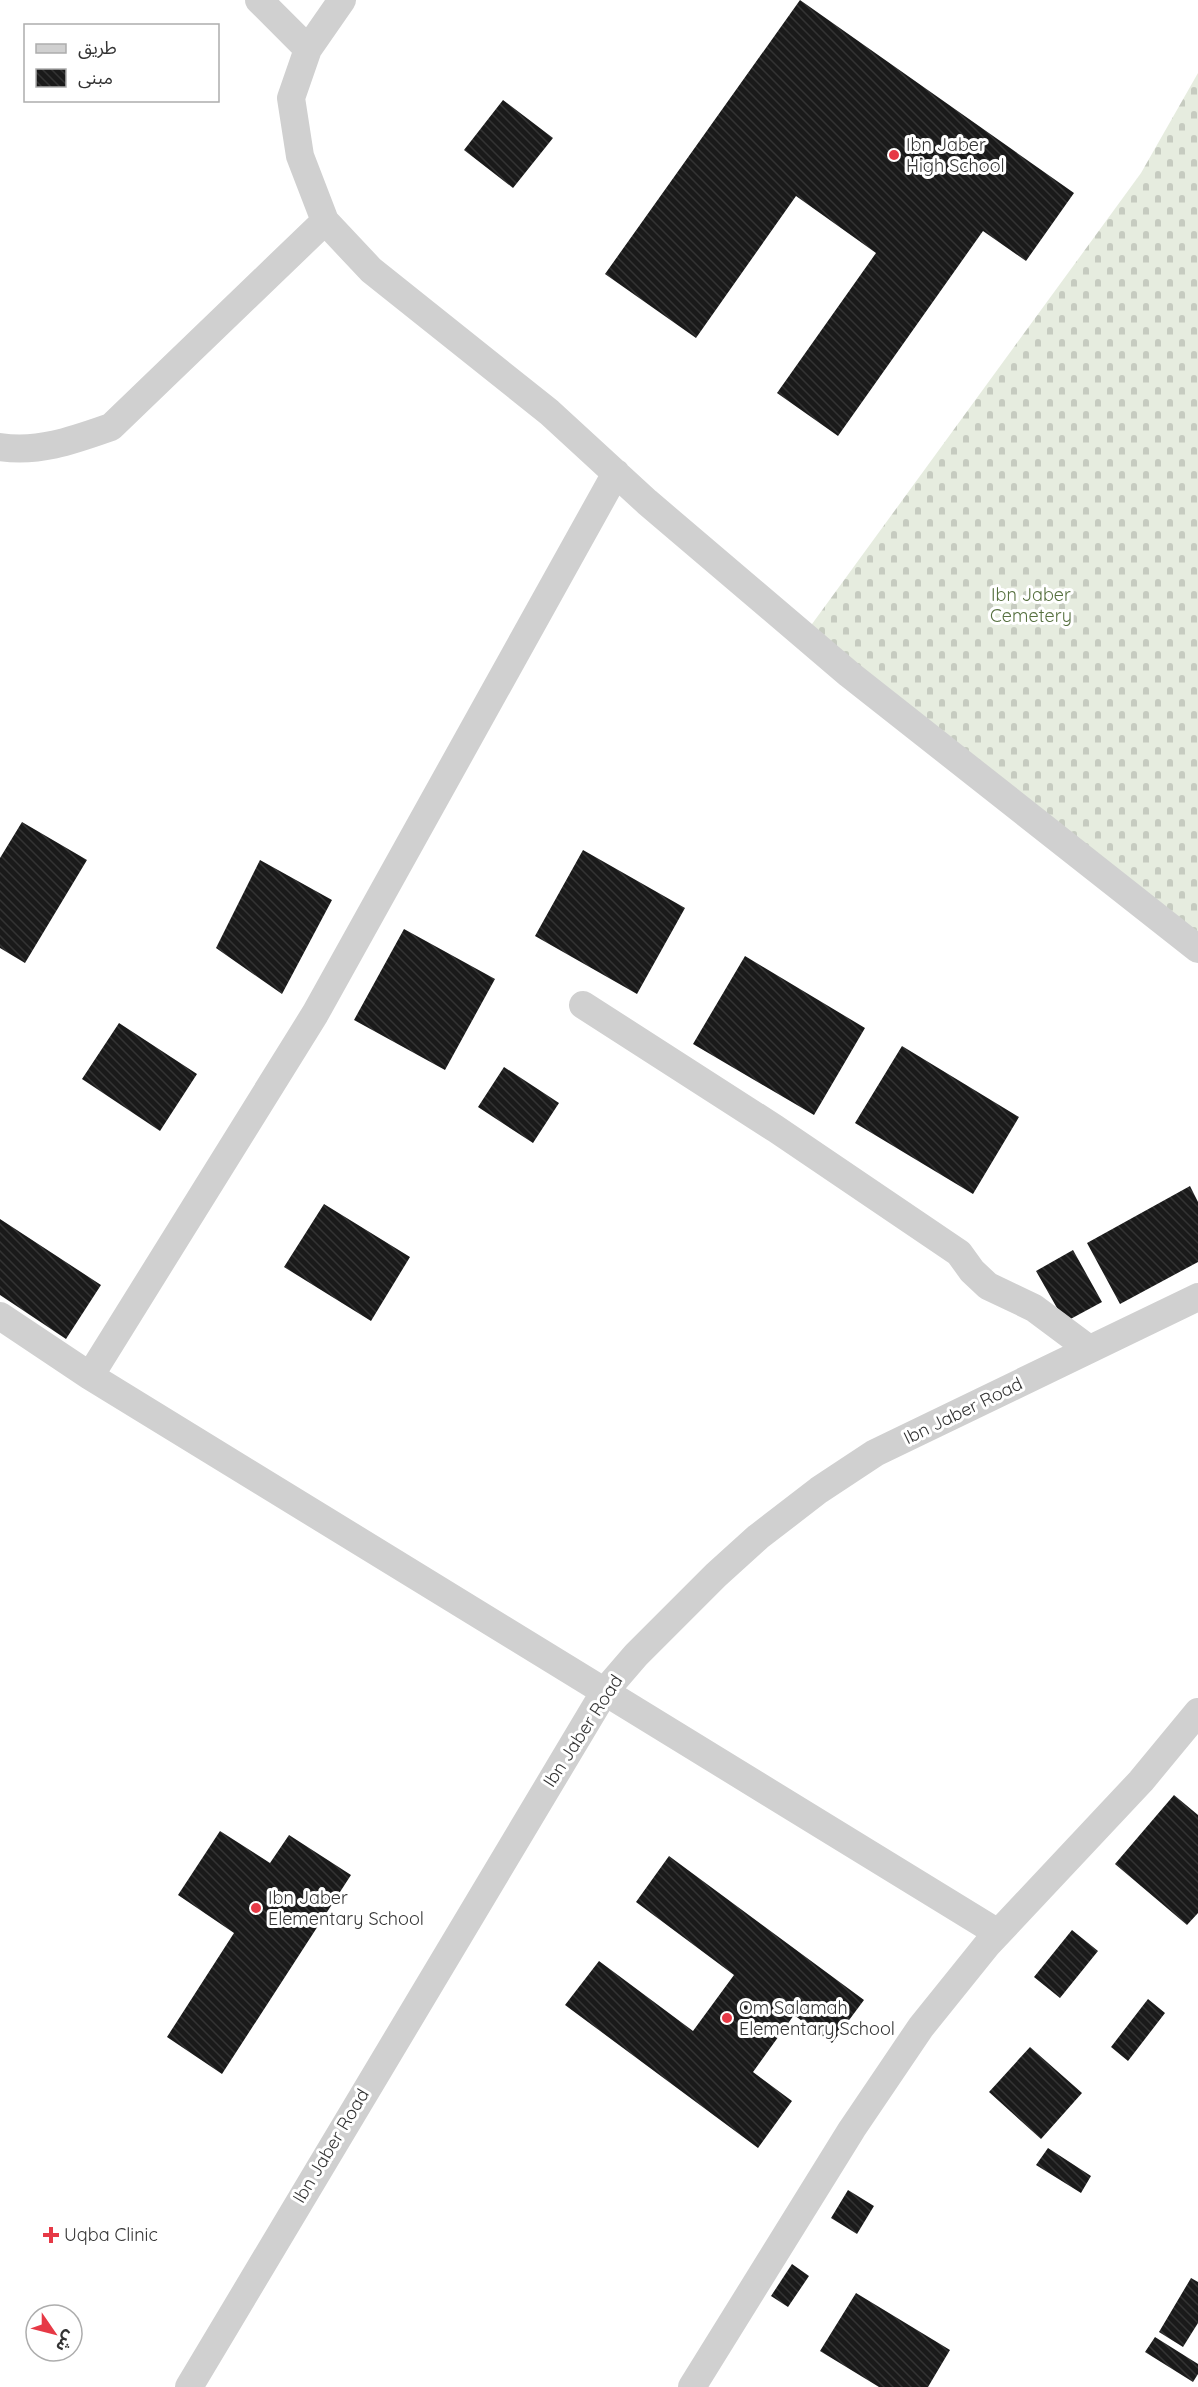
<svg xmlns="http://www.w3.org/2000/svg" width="1198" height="2387" font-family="Quicksand,'Noto Sans Arabic',sans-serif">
<defs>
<pattern id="cemetery-stones" width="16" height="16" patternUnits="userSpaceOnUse" patternTransform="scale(1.5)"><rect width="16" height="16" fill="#e6ecdf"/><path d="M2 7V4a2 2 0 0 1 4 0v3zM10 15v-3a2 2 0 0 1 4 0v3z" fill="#c6cbc0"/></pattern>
<pattern id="building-back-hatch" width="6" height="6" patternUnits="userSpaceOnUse" patternTransform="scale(1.5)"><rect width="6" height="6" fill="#1a1a1a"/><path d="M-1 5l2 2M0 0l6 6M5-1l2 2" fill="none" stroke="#333"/></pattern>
</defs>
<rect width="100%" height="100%" fill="#fff"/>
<!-- cemetery -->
<path fill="url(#cemetery-stones)" d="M 1198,73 L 1198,949 L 804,635 L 1141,173 Z"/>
<!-- building -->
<path fill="url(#building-back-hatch)" d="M 800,0 L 1074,193 L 1026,261 L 983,231 L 838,436 L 777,393 L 876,253 L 796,196 L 696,338 L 605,274 Z
M 503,100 L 553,138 L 513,188 L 464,150 Z
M 22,822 L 87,860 L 25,963 L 0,948 L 0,858 Z
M 583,850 L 685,908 L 637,994 L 535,936 Z
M 260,860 L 332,900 L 282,994 L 216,948 Z
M 404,929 L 495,979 L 445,1070 L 354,1020 Z
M 745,956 L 865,1028 L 814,1115 L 693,1044 Z
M 119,1023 L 197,1074 L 160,1131 L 82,1079 Z
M 902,1046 L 1019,1117 L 973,1194 L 855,1123 Z
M 504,1067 L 559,1103 L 533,1143 L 478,1107 Z
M 1190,1186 L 1198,1202 L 1198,1262 L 1120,1304 L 1087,1243 Z
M 324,1204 L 410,1257 L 371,1321 L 284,1267 Z
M 0,1219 L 101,1285 L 66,1339 L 0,1295 Z
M 1073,1250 L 1102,1302 L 1065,1322 L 1036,1271 Z
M 1174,1795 L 1198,1815 L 1198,1913 L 1187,1925 L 1115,1864 Z
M 220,1831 L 270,1863 L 289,1835 L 351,1875 L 222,2074 L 167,2037 L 234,1933 L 178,1895 Z
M 669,1856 L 864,2000 L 832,2043 L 794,2015 L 753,2072 L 792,2101 L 758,2148 L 565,2005 L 599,1961 L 693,2031 L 734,1975 L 636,1902 Z
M 1072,1930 L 1098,1951 L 1060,1998 L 1034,1977 Z
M 1148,1999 L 1165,2013 L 1128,2061 L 1111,2047 Z
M 1030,2047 L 1082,2093 L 1041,2139 L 989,2092 Z
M 1048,2148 L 1091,2176 L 1081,2193 L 1036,2165 Z
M 848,2190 L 874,2206 L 857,2234 L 831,2218 Z
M 792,2264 L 809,2276 L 788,2307 L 771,2296 Z
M 1191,2278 L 1198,2282 L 1198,2323 L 1183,2347 L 1159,2332 Z
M 856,2293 L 950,2350 L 928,2387 L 879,2387 L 820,2351 Z
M 1155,2337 L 1198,2364 L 1198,2374 L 1193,2382 L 1145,2352 Z"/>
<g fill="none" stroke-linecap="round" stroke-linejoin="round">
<!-- street -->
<path stroke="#d0d0d0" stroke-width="28" d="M 259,0 L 308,49
M 342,0 L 308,49 L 291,98 L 300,156 L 325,221 L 371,270 L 549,412 L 647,502 L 849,674 L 1198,949
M 0,447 C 39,453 74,440 111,427 L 325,221
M 583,1005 L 776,1129 L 959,1253 L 972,1271 L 988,1286 L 1034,1308 L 1089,1349
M 0,1316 L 90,1376 L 998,1933
M 90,1376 L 315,1014 L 616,473
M 189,2387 L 605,1691 L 636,1655 L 716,1575 L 758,1537 L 819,1490 L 875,1453 L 1198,1297
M 692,2387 L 852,2129 L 921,2027 L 987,1945 L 1141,1781 L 1198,1712"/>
</g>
<!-- markers -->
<g fill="#e63946" stroke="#fff" stroke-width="2">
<circle cx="894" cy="155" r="6"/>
<circle cx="256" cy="1908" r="6"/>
<circle cx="727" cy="2018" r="6"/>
<path d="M48 2226h6v6h6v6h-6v6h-6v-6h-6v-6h6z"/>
</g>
<g text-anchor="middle" stroke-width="6" stroke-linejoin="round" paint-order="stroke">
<!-- poi labels -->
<g font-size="18" fill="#333" stroke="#fff" text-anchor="start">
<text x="906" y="151">Ibn Jaber<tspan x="906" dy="21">High School</tspan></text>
<text x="268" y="1904">Ibn Jaber<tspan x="268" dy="21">Elementary School</tspan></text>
<text x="739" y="2014">Om Salamah<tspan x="739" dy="21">Elementary School</tspan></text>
<text x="64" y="2241">Uqba Clinic</text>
</g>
<!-- park labels -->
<g font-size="18" fill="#56703f" stroke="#fff">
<text x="1031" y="601">Ibn Jaber<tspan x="1031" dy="21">Cemetery</tspan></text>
</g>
<!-- street labels -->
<g font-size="18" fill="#333" stroke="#fff">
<text transform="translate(963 1411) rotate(-26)" y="6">Ibn Jaber Road</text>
<text transform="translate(583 1731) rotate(-57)" y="6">Ibn Jaber Road</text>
<text transform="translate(331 2146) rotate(-59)" y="6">Ibn Jaber Road</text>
</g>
</g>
<!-- legend -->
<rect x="24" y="24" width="195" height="78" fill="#ffffff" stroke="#adadad" stroke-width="1.5"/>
<rect x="36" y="44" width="30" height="9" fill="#d0d0d0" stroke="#adadad" stroke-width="1.5"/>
<text x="78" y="54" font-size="18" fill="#333333">طريق</text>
<rect x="36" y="69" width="30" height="18" fill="url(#building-back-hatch)" stroke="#adadad" stroke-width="1.5"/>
<text x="78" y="84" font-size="18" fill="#333333">مبنى</text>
<!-- north arrow -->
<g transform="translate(54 2333) rotate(125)"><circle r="28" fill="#ffffff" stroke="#adadad" stroke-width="1.5"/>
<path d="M0-4.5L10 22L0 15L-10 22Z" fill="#e63946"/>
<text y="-9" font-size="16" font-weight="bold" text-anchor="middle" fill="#333333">ش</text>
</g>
</svg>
